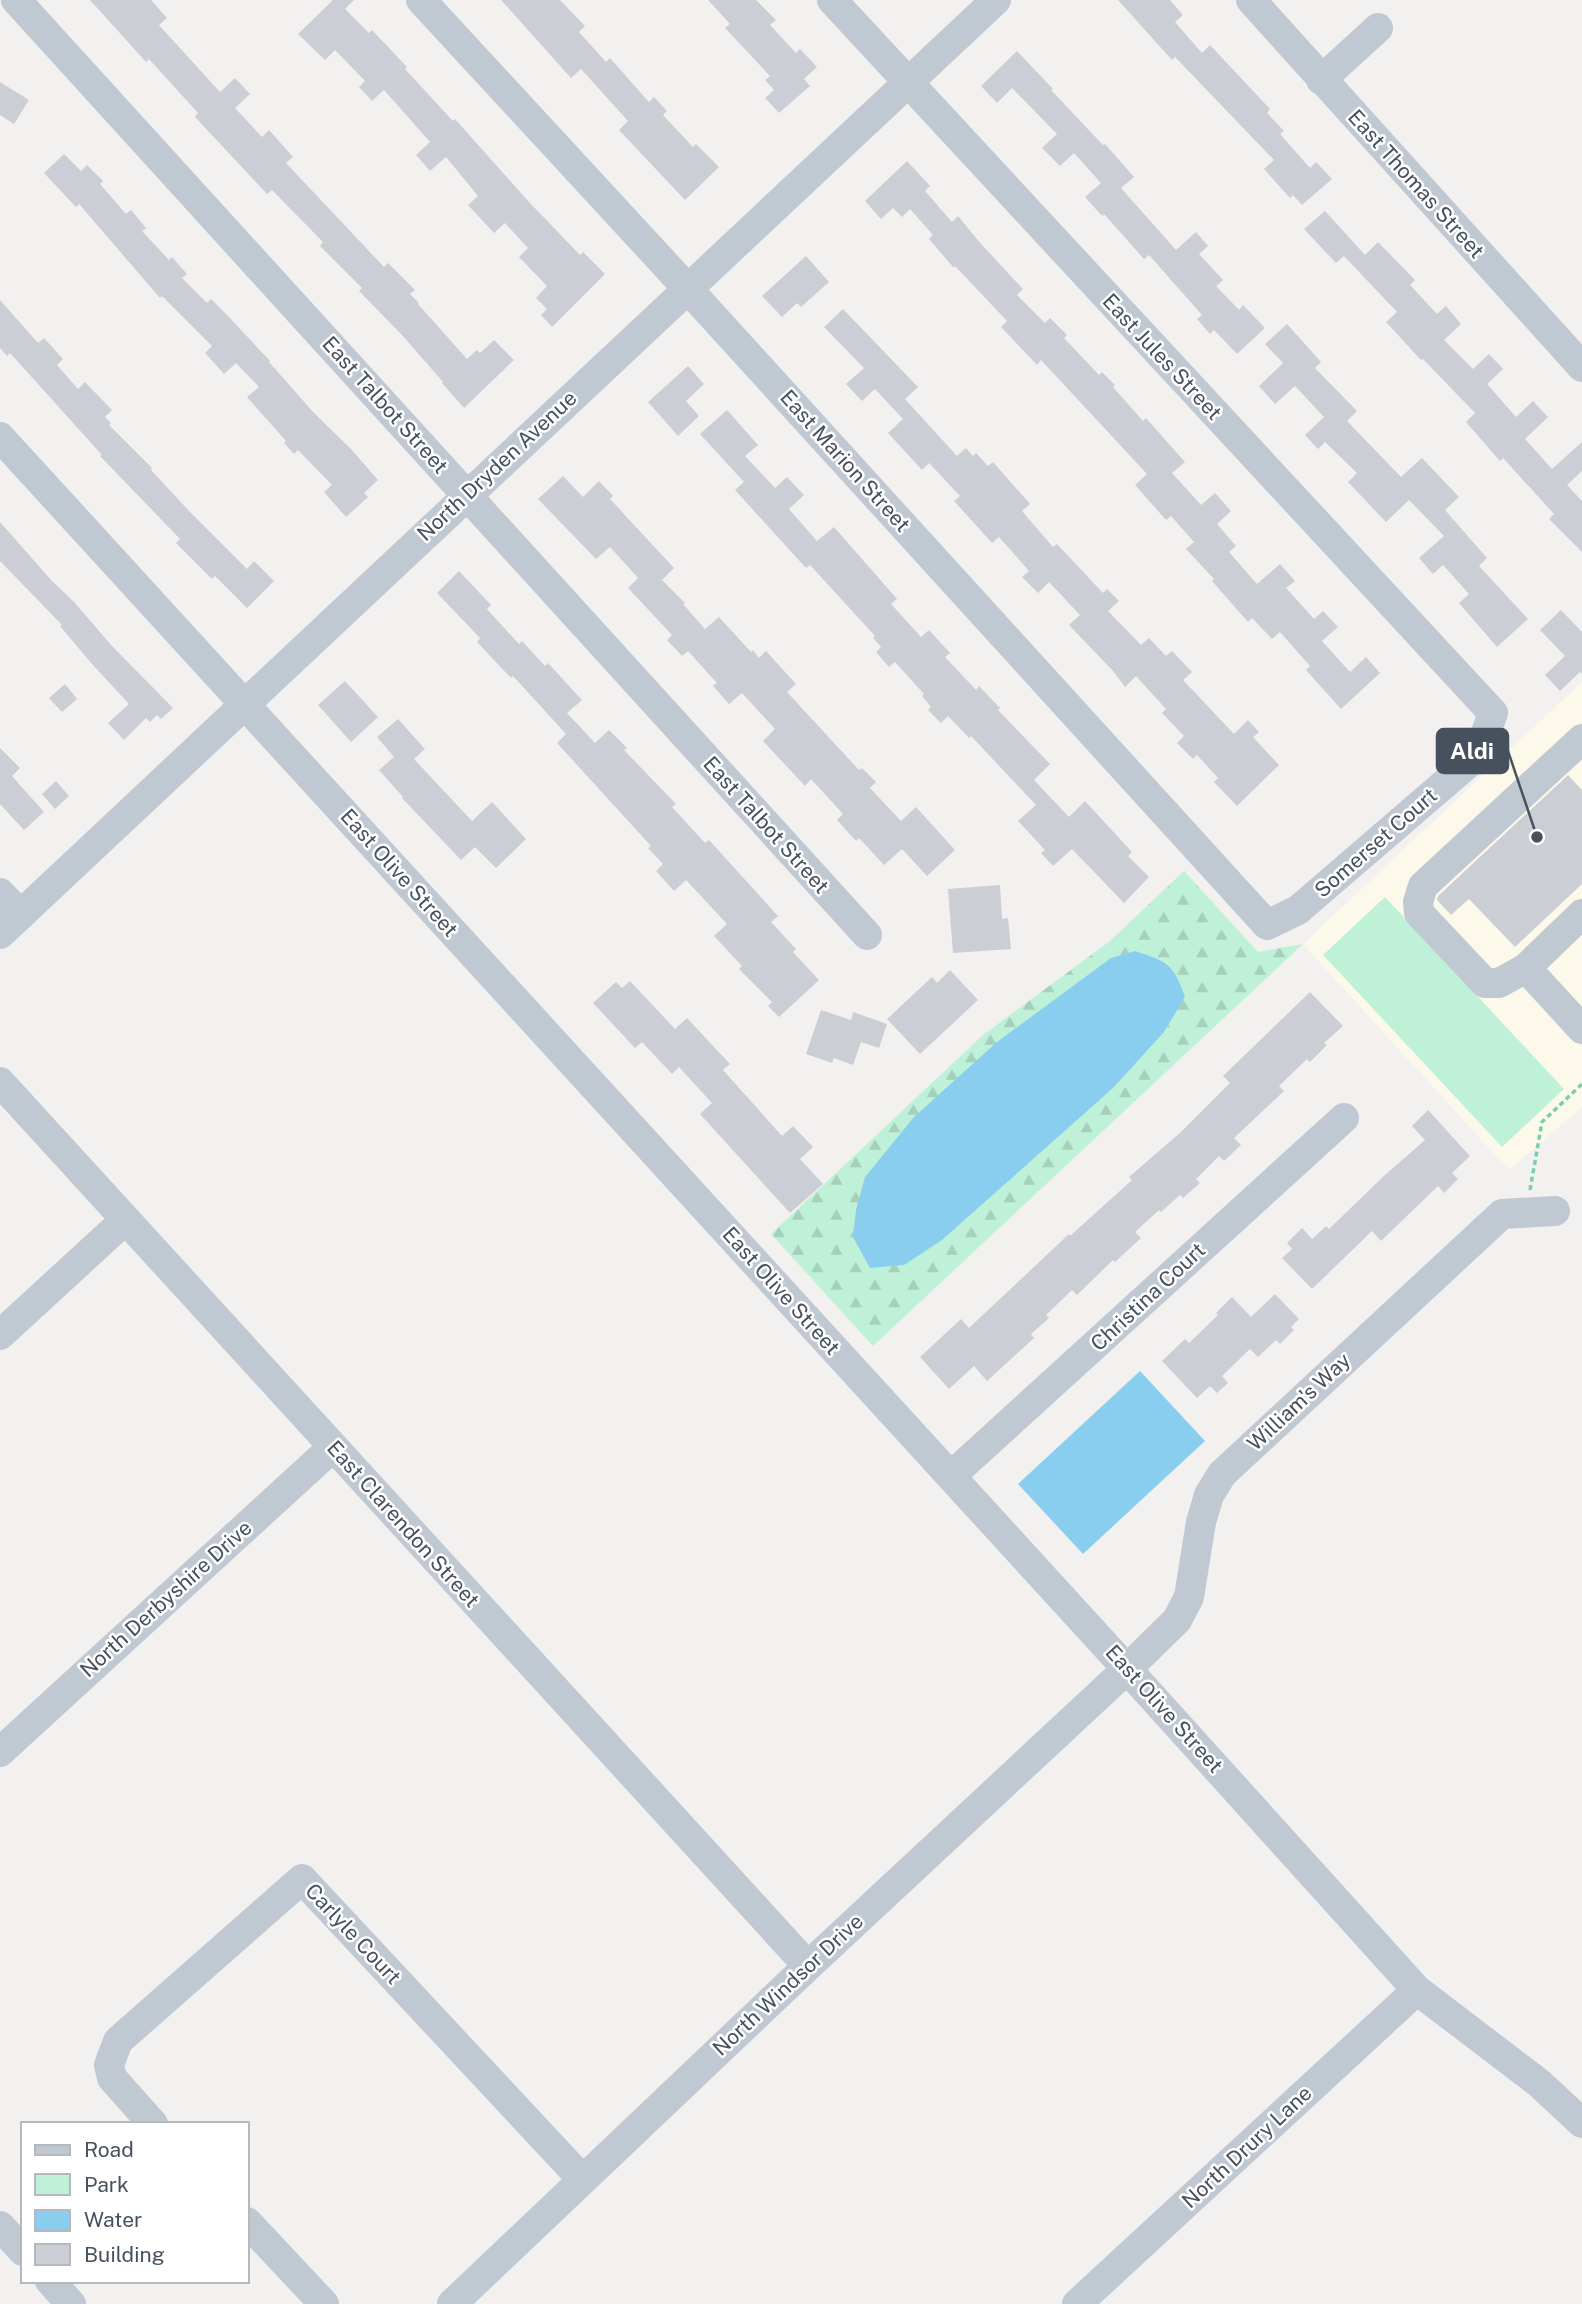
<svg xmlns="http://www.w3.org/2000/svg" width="1582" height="2304" font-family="'Public Sans',sans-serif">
<defs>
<pattern id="forest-firs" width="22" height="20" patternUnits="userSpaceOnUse" patternTransform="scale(1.75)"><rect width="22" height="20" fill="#bef1d7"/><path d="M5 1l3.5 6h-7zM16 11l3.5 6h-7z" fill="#a5d0bb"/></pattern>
</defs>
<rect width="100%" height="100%" fill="#f3f0f0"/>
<!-- commercial -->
<path fill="#fdf9ea" d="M 1582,682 L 1582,1107 L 1509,1170 L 1303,944 Z"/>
<!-- green -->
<path fill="#bef1d7" d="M 1385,897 L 1564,1089 L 1502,1147 L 1323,955 Z"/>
<!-- forest -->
<path fill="url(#forest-firs)" d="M 1184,871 L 1258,952 L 1303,944 L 873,1346 L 771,1234 L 983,1035 L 1110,941 Z"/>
<!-- water -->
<path fill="#8aceef" d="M 1135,951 C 1168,962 1173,963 1185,997 L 1164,1032 L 1113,1088 L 942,1240 L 904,1265 L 870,1268 L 853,1237 L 856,1210 L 865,1177 L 914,1117 L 997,1042 L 1111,958 Z
M 1140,1371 L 1205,1441 L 1083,1554 L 1018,1484 Z"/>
<!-- building -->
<path fill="#ccced6" d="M 90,0 L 151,0 L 167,18 L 159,25 L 220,92 L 235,78 L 250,94 L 235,108 L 262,137 L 269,130 L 293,157 L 286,163 L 384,267 L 388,263 L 415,290 L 410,294 L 419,303 L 418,304 L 467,359 L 477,350 L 480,353 L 494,340 L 514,360 L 464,408 L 442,383 L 443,382 L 402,335 L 359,291 L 362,288 L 320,246 L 323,242 L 272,190 L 267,194 L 195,117 L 198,113 L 149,59 L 146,62 Z
M 333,0 L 354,0 L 345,9 L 369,33 L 372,30 L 407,67 L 405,69 L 453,121 L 455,119 L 529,202 L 580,255 L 583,252 L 605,274 L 552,327 L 541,315 L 547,309 L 536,298 L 547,286 L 519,257 L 528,248 L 505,223 L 494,233 L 468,205 L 478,196 L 446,157 L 430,171 L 416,155 L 430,142 L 384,90 L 372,101 L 359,87 L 365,81 L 335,50 L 325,60 L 298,34 Z
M 501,0 L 560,0 L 585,26 L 579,32 L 606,62 L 610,58 L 649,102 L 654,97 L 667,111 L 663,115 L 693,147 L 696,144 L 719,167 L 685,200 L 619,130 L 628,121 L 581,69 L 571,78 Z
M 708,0 L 756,0 L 776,20 L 770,25 L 796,53 L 800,49 L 817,67 L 804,79 L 810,86 L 779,113 L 765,98 L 774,90 L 765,80 L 770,76 L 725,28 L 730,24 Z
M 1118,0 L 1170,0 L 1183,15 L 1175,22 L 1202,53 L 1210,45 L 1270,109 L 1267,113 L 1284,131 L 1280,134 L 1310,168 L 1316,162 L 1332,179 L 1302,205 L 1293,195 L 1290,198 L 1264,169 L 1274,160 L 1175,57 L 1172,60 Z
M 1017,51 L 1053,89 L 1051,90 L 1103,145 L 1105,144 L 1134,177 L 1121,188 L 1176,250 L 1196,232 L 1208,246 L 1199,254 L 1223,280 L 1216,286 L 1239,310 L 1243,305 L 1265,328 L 1237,354 L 1214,330 L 1210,334 L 1197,319 L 1202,315 L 1149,255 L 1144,259 L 1104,214 L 1102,216 L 1085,197 L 1101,183 L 1074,153 L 1060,166 L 1042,148 L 1057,134 L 1012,88 L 997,103 L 981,86 Z
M 0,82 L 29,100 L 14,124 L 0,115 Z
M 64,154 L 81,171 L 87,165 L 103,181 L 100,184 L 126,214 L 131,210 L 146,228 L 142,231 L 169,260 L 172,257 L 187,274 L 182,278 L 207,303 L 211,299 L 227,315 L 270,361 L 269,362 L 314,413 L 351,449 L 378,480 L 364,493 L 368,497 L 346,517 L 324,492 L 332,485 L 298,450 L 294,454 L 284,443 L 286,441 L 247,397 L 259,387 L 236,363 L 224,374 L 205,353 L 212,346 L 162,296 L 160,298 L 79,204 L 76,207 L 44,173 Z
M 907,161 L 930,186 L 925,191 L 952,222 L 958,216 L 981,244 L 1023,289 L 1017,295 L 1045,323 L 1050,318 L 1067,335 L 1064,338 L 1099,375 L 1102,372 L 1115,385 L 1113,387 L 1143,421 L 1146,418 L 1185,462 L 1172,473 L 1201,505 L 1215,493 L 1231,511 L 1217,524 L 1236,546 L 1229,552 L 1257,584 L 1280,564 L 1295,581 L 1286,588 L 1314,619 L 1323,611 L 1338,627 L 1322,641 L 1350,672 L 1366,657 L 1380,673 L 1341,709 L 1306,670 L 1310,666 L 1280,632 L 1272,639 L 1252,618 L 1248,622 L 1212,581 L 1214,579 L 1186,549 L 1194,542 L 1171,516 L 1166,520 L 1135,485 L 1147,474 L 1041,360 L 1037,365 L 1001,327 L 1007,321 L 955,266 L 954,268 L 929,239 L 933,235 L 910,209 L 902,217 L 893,208 L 881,219 L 865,201 Z
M 1325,211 L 1365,255 L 1378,242 L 1415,280 L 1410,285 L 1437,314 L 1446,306 L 1461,324 L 1444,340 L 1473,369 L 1489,354 L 1503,369 L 1487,384 L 1516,417 L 1533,401 L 1548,417 L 1525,439 L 1552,469 L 1582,442 L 1582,471 L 1567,485 L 1582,501 L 1582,552 L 1549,519 L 1554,514 L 1503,458 L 1500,461 L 1466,422 L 1475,413 L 1423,359 L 1421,360 L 1386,322 L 1397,312 L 1344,256 L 1336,263 L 1304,229 Z
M 806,256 L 829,282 L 801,307 L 797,303 L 782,317 L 762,296 Z
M 0,300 L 38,343 L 44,338 L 63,359 L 57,365 L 78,389 L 85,382 L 112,410 L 105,417 L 111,423 L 109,425 L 152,468 L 151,470 L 190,512 L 247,569 L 254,561 L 274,581 L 247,608 L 215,576 L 212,579 L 176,543 L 180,539 L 100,456 L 102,455 L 10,353 L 7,356 L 0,348 Z
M 843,309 L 918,387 L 905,399 L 957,456 L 966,448 L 973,456 L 976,453 L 988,466 L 993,462 L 1030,504 L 1022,511 L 1053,547 L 1057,544 L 1103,593 L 1107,589 L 1119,601 L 1108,611 L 1141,645 L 1149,638 L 1166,656 L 1172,651 L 1192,672 L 1183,680 L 1234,734 L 1248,720 L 1259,732 L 1253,737 L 1279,765 L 1237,806 L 1214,782 L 1218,778 L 1197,755 L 1193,759 L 1177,743 L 1184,736 L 1162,713 L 1166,709 L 1136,676 L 1125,687 L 1113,671 L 1069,625 L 1080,615 L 1049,582 L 1038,593 L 1022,577 L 1029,571 L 999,537 L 992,543 L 954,501 L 960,496 L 929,463 L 922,470 L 888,433 L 903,419 L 875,389 L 862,401 L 846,384 L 864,368 L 824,327 Z
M 1287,324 L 1321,362 L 1315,368 L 1357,411 L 1347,421 L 1401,477 L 1422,458 L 1459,497 L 1445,510 L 1487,558 L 1479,566 L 1528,619 L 1497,647 L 1459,603 L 1469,594 L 1443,565 L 1433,574 L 1419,558 L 1444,536 L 1409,500 L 1386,522 L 1348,482 L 1357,473 L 1325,442 L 1318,449 L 1305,435 L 1324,417 L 1295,386 L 1275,404 L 1259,386 L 1283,363 L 1265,344 Z
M 688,366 L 704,384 L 686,401 L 699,416 L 678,436 L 648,402 Z
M 727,410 L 758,445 L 745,456 L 775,488 L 787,477 L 804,495 L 789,509 L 817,541 L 834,527 L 897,599 L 891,604 L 921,637 L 929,630 L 950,653 L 945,657 L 976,690 L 979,686 L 1000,708 L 998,710 L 1050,764 L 1034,780 L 1069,817 L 1085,801 L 1132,852 L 1128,856 L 1149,877 L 1124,903 L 1072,849 L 1053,866 L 1041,853 L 1045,850 L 1018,821 L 1036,805 L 971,736 L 969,738 L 948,716 L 941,723 L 928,710 L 931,707 L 922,696 L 924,694 L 895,662 L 889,667 L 876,652 L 881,647 L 873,638 L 875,636 L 810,565 L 806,568 L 735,490 L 744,482 L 700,434 Z
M 563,476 L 583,497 L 599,481 L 613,496 L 610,499 L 674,568 L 662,580 L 685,603 L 683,604 L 705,629 L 719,617 L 751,652 L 753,650 L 759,658 L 766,651 L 796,684 L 787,692 L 859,770 L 862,768 L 876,782 L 870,788 L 901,821 L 916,807 L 955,850 L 927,876 L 902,849 L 884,865 L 859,838 L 856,841 L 837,820 L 843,814 L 811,779 L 805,786 L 763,741 L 775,729 L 742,693 L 729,704 L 713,686 L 717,683 L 688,651 L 682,656 L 667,640 L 672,635 L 628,588 L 638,578 L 610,547 L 596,559 L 538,499 Z
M 0,522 L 52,581 L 74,602 L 112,646 L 173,708 L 161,719 L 157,715 L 150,722 L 146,718 L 124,740 L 108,723 L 129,704 L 92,664 L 60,626 L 62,625 L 0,561 Z
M 459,571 L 491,605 L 487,609 L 519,644 L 522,641 L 545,666 L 548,663 L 582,700 L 567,713 L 595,743 L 609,730 L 627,748 L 624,750 L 676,804 L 672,807 L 705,843 L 709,840 L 778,916 L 771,922 L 796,949 L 793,952 L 819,980 L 779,1017 L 768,1006 L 772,1002 L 739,969 L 742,966 L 714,936 L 727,924 L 686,880 L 674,891 L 656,871 L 663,864 L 648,848 L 651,846 L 557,743 L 566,734 L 513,676 L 511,678 L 477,642 L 480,638 L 437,593 Z
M 1561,610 L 1582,632 L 1582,674 L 1580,672 L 1560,691 L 1545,675 L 1565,656 L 1540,630 Z
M 345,681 L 378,717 L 351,742 L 318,705 Z
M 65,684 L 77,699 L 62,712 L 49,698 Z
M 398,719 L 425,749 L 414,759 L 472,821 L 492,802 L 526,839 L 496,868 L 475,847 L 461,860 L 402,798 L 403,797 L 379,770 L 394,757 L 377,737 Z
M 0,748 L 20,768 L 12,776 L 44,812 L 24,830 L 0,804 Z
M 1568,775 L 1582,790 L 1582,884 L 1515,947 L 1469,899 L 1451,915 L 1437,900 L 1438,896 Z
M 56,781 L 69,796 L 55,809 L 42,794 Z
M 1000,885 L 1002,919 L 1008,918 L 1011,949 L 953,953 L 948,889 Z
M 950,970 L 978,1000 L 920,1054 L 887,1019 L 932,977 L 937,983 Z
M 630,981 L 675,1029 L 687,1018 L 730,1064 L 723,1070 L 782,1136 L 793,1126 L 813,1147 L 800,1159 L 823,1184 L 790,1213 L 700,1114 L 712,1103 L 679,1067 L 672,1074 L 642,1042 L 635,1048 L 593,1003 L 616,982 L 622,988 Z
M 1310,992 L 1343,1026 L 1324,1043 L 1327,1045 L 1310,1062 L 1307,1059 L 1279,1086 L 1284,1091 L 1234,1138 L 1241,1145 L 1224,1161 L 1219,1156 L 1196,1179 L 1200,1183 L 1183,1198 L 1180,1195 L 1161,1212 L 1159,1210 L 1135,1232 L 1141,1238 L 1115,1262 L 1113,1260 L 1077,1295 L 1072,1290 L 1046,1315 L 1049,1318 L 1031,1334 L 1034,1338 L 987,1381 L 974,1366 L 949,1389 L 920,1357 L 961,1319 L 969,1328 L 1069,1234 L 1070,1236 L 1132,1180 L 1129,1177 L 1181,1132 L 1230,1083 L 1223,1076 Z
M 821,1010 L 851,1020 L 853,1012 L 887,1024 L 879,1048 L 861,1042 L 853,1065 L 834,1058 L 832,1063 L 806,1054 Z
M 1428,1110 L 1470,1156 L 1452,1173 L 1458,1179 L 1444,1193 L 1438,1186 L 1381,1241 L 1372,1231 L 1312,1289 L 1282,1258 L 1292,1249 L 1287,1243 L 1302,1228 L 1312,1239 L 1326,1226 L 1329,1229 L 1385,1175 L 1425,1140 L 1412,1126 Z
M 1275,1294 L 1299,1319 L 1291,1327 L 1294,1330 L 1280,1344 L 1276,1340 L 1258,1357 L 1250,1349 L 1222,1376 L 1228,1383 L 1217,1393 L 1210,1386 L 1197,1398 L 1162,1361 L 1185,1339 L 1189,1343 L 1218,1315 L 1216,1313 L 1232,1297 L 1251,1317 Z"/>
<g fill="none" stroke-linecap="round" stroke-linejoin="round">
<!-- path -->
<path stroke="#74d0ad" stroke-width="3.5" stroke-dasharray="5 3.5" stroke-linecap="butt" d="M 1530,1190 L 1542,1122 L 1582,1084"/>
<!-- minor -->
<path stroke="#c0c8d2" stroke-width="30" d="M 16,0 L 867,935
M 421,0 L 687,288 L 1267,925 L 1298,910 L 1478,755 L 1493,713 L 832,0
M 1251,0 L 1582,367
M 1321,80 L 1378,28
M 0,437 L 1127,1669 L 1417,1990 L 1539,2083 L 1582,2123
M 1582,739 L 1423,886 L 1418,902 L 1419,913 L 1485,983 L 1499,983 L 1526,968 L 1582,914
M 0,893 L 21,915
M 0,934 L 996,0
M 1526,968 L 1582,1029
M 0,1082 L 808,1966
M 0,1335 L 125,1220
M 951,1476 L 1344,1118
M 0,1752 L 333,1447
M 153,2124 L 112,2078 L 109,2065 L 118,2041 L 302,1879 L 582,2179
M 247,2222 L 324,2304
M 0,2226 L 23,2251
M 50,2281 L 71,2304
M 452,2304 L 808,1966 L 1127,1669 L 1177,1620 L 1189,1597 L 1201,1522 L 1209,1495 L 1222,1474 L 1502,1214 L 1555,1211
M 1077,2304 L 1417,1990"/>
</g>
<g text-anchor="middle" stroke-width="5" stroke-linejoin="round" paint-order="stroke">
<!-- street labels -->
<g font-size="21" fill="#47515e" stroke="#fff">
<text transform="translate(1416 184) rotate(48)" y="7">East Thomas Street</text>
<text transform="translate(1162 357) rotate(47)" y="7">East Jules Street</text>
<text transform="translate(385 405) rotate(48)" y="7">East Talbot Street</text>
<text transform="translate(845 461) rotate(48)" y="7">East Marion Street</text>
<text transform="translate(497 466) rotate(-43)" y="7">North Dryden Avenue</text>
<text transform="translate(766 825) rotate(48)" y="7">East Talbot Street</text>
<text transform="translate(1376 843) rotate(-41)" y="7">Somerset Court</text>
<text transform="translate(399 873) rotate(48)" y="7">East Olive Street</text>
<text transform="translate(781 1291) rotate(48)" y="7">East Olive Street</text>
<text transform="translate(1148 1297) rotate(-43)" y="7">Christina Court</text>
<text transform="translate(1299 1402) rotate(-43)" y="7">William's Way</text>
<text transform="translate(403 1524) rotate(48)" y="7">East Clarendon Street</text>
<text transform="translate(166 1599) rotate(-42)" y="7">North Derbyshire Drive</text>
<text transform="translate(1164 1709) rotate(48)" y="7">East Olive Street</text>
<text transform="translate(353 1934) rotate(47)" y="7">Carlyle Court</text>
<text transform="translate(788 1985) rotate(-43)" y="7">North Windsor Drive</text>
<text transform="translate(1247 2147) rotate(-43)" y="7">North Drury Lane</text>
</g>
</g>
<!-- callouts -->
<path fill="none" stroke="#47515e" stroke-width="2.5" d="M1537 837L1508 751"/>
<circle fill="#47515e" stroke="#fff" stroke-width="2.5" cx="1537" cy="837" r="7"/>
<rect fill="#47515e" stroke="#47515e" stroke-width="2.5" x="1437" y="729" width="71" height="44" rx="7"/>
<g font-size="23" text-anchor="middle" font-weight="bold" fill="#fff">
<text x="1472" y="759">Aldi</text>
</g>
<!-- legend -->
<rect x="21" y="2122" width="228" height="161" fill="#ffffff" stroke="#b5b9bf" stroke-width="2"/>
<rect x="35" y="2145" width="35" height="10" fill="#c0c8d2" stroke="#b5b9bf" stroke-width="2"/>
<text x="84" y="2157" font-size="21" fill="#47515e">Road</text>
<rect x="35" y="2174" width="35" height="21" fill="#bef1d7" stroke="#b5b9bf" stroke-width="2"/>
<text x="84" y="2192" font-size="21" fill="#47515e">Park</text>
<rect x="35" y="2210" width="35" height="21" fill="#8aceef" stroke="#b5b9bf" stroke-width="2"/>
<text x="84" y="2227" font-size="21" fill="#47515e">Water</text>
<rect x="35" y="2244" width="35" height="21" fill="#ccced6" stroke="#b5b9bf" stroke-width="2"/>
<text x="84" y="2262" font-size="21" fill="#47515e">Building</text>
</svg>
